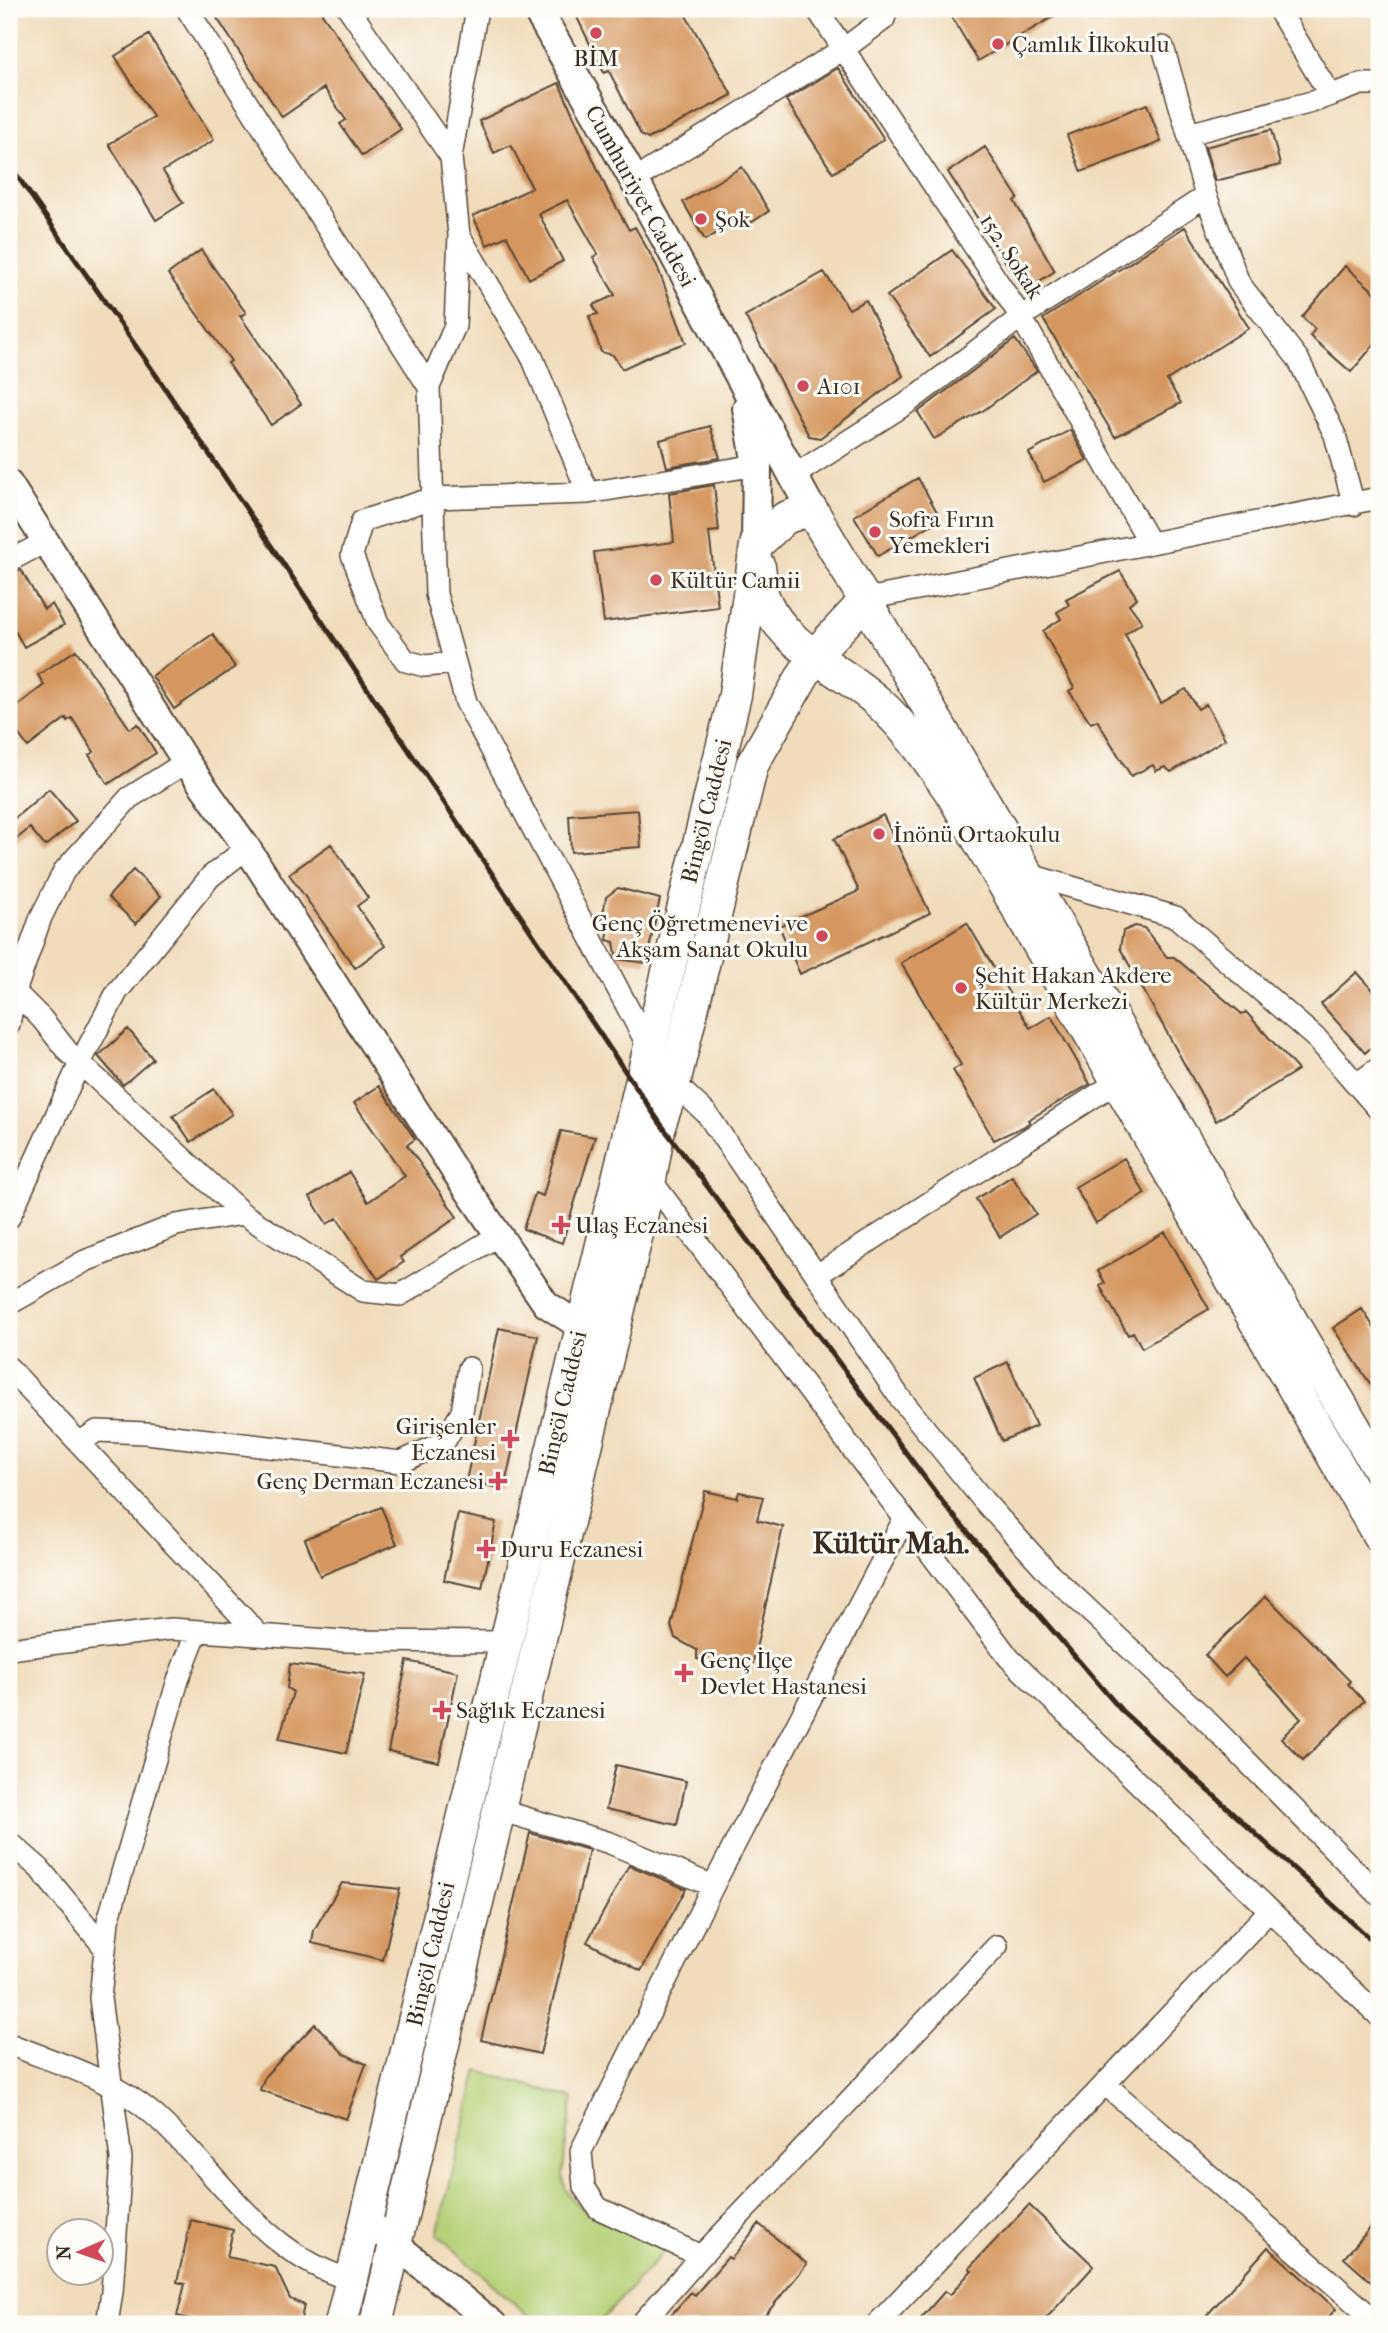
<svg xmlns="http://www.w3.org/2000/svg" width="1388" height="2333" font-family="'IM FELL French Canon',serif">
<rect width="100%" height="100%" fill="#fdfcf7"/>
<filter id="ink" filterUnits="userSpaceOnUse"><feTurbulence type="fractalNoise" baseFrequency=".0143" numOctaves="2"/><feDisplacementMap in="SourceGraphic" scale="14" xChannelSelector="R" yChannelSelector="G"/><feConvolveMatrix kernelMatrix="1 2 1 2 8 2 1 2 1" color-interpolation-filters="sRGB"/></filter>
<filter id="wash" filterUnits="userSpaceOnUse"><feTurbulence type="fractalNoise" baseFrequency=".00686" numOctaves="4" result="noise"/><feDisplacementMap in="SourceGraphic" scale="28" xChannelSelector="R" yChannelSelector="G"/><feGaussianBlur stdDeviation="1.57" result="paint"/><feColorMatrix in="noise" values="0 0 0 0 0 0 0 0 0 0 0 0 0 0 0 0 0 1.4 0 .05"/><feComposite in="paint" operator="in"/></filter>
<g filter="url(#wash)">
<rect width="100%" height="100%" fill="#f0dcbb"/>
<!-- green -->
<path fill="#b5d076" stroke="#787d4a" stroke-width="2" d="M 478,2071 L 573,2098 C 570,2123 564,2149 563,2174 C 562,2218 637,2233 670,2245 L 598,2324 L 537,2324 L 437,2234 Z"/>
<g id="blocks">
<!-- building -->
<path fill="#d5975e" d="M 231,9 L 319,9 L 401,129 L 362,156 L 340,124 L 346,120 L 324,88 L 282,117 L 217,18 Z
M 573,9 L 682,9 L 732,95 L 648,139 L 641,135 L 609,71 L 604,73 Z
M 947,9 L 1066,9 L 978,61 Z
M 149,35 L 214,140 L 163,171 L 183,203 L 156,220 L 109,144 L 153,117 L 115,56 Z
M 838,68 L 884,139 L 833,173 L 786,100 Z
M 559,83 L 608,192 L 629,230 L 635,227 L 657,266 L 686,343 L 654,354 L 622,369 L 613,355 L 601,352 L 589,316 L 598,314 L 593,305 L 615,295 L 593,257 L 598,254 L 567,200 L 539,214 L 563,261 L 529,279 L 507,236 L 487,245 L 473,216 L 532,188 L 511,145 L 494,153 L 479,121 Z
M 1147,104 L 1161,142 L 1081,172 L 1067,135 Z
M 1271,130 L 1280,165 L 1215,181 L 1205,147 Z
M 985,147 L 1018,198 L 1014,201 L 1055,271 L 1024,291 L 948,172 Z
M 742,167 L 769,211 L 751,223 L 746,216 L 705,240 L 683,202 Z
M 1185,227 L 1249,328 L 1167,380 L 1181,403 L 1115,437 L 1043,319 Z
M 201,250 L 246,313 L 240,316 L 301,404 L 271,425 L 228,363 L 231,361 L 168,274 Z
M 952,250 L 996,309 L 930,357 L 887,296 Z
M 1345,266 L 1379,296 L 1379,339 L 1351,372 L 1310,336 L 1315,329 L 1302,317 Z
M 824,272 L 849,309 L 866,300 L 903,376 L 820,438 L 809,436 L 745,316 Z
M 1015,339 L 1037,371 L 984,410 L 934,439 L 918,412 Z
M 710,426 L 720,458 L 667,467 L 660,440 Z
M 1070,430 L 1087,460 L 1044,482 L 1029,453 Z
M 918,478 L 941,519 L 878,556 L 854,516 Z
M 714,485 L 719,531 L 709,532 L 718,607 L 604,622 L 594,552 L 674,542 L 669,493 Z
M 21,570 L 44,609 L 52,604 L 64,625 L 24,647 L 9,620 L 9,575 Z
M 1120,571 L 1137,598 L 1129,604 L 1142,622 L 1125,634 L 1161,703 L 1186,689 L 1198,709 L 1206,704 L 1225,739 L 1171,772 L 1165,767 L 1156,771 L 1153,765 L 1131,776 L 1097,720 L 1091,723 L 1069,691 L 1074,688 L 1043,631 L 1061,619 L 1057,612 L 1069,605 L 1066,599 Z
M 213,634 L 235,667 L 174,709 L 152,676 Z
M 76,650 L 130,729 L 138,724 L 156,753 L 108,784 L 89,755 L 94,752 L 72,718 L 67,721 L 66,718 L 28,747 L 9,721 L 9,712 L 44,685 L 38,675 Z
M 49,789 L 76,821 L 45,846 L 30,828 L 9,845 L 9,823 Z
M 638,810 L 641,847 L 571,852 L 569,815 Z
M 883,815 L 930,913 L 800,974 L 779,926 L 859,891 L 834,839 Z
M 331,844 L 368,898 L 357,906 L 385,946 L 355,968 L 289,874 Z
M 133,870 L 161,896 L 136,924 L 108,897 Z
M 618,888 L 660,899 L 646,963 L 617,959 L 614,942 L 607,940 L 609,926 L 601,925 L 606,897 Z
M 967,923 L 1030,1028 L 1051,1016 L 1090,1084 L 1028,1120 L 1030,1122 L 1023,1127 L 994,1140 L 953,1070 L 961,1065 L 901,963 Z
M 1135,926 L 1144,928 L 1167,957 L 1174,957 L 1242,1014 L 1246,1012 L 1298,1070 L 1216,1121 L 1120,948 L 1123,931 Z
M 1357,972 L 1379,997 L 1379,1040 L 1365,1053 L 1321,1004 Z
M 128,1029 L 153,1059 L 123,1085 L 98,1056 Z
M 379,1086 L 415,1139 L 407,1145 L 457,1217 L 400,1257 L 404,1262 L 378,1279 L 337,1218 L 327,1224 L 310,1197 L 349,1172 L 368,1202 L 405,1176 L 354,1103 Z
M 214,1089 L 232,1114 L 191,1142 L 173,1116 Z
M 561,1131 L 595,1137 L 562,1243 L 523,1229 L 535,1193 L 543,1196 Z
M 1124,1158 L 1145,1194 L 1096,1223 L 1075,1187 Z
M 1012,1176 L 1036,1214 L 1000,1237 L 976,1199 Z
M 1165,1232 L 1209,1309 L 1142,1348 L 1133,1332 L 1128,1335 L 1100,1286 L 1105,1283 L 1098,1271 Z
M 1362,1309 L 1379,1335 L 1379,1397 L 1333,1328 Z
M 499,1328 L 538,1336 L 504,1489 L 466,1481 Z
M 1008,1362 L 1036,1426 L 1002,1441 L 974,1378 Z
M 705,1491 L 737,1498 L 739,1492 L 763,1497 L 757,1520 L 783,1527 L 751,1671 L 697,1659 L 697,1650 L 675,1638 L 671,1626 Z
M 381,1507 L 397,1544 L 320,1576 L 305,1539 Z
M 458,1514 L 496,1522 L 482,1588 L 444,1580 Z
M 1266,1596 L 1350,1681 L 1348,1684 L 1364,1701 L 1303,1760 L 1281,1738 L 1301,1719 L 1277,1692 L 1244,1658 L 1225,1677 L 1205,1655 Z
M 407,1661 L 458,1672 L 439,1762 L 388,1751 Z
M 290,1664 L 365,1674 L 346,1753 L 279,1739 L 293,1692 L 287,1688 Z
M 616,1765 L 686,1781 L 677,1825 L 606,1809 Z
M 530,1833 L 589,1850 L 540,2054 L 481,2040 Z
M 629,1865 L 686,1889 L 641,1971 L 587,1942 Z
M 342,1883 L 400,1889 L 383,1960 L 312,1943 L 314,1930 Z
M 315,2024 L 344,2054 L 366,2064 L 346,2119 L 260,2090 L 265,2076 Z
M 1029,2205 L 1094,2266 L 1041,2324 L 916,2324 L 945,2291 L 950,2295 L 972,2270 L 969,2268 Z
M 1379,2218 L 1379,2289 L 1344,2258 Z
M 191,2220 L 233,2230 L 227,2257 L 275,2267 L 290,2299 L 304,2305 L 300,2324 L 211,2324 L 177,2316 L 185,2284 L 177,2282 Z
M 759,2224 L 807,2264 L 758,2324 L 663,2324 L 691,2292 L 695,2295 L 728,2257 L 731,2259 Z
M 1268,2247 L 1336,2309 L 1322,2324 L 1199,2324 Z"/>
</g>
</g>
<g filter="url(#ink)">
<use href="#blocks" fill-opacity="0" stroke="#564536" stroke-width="2"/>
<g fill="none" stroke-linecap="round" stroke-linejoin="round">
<defs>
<path id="minor" d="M 187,9 L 429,387
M 349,9 L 451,157 L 459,235 L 455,326 L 429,387 L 436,594 L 466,702 L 648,1046 L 674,1083 L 707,1114 L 900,1398 L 983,1500 L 1049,1573 L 1202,1716 L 1379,1895
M 817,9 L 1021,317 L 1149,542
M 1278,9 L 1330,95
M 1163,47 L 1206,196 L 1239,283 L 1298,359 L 1335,435 L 1354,505
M 1188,134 L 1312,102 L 1361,84 L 1379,84
M 451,157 L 477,9
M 634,180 L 845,48 L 884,19 L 887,9
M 459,235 L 532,357 L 588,493
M 793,476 L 906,404 L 1021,317 L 1206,196
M 9,561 L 47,541
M 867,599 L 1379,498
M 455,663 L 425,666 L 406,661 L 378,623 L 352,555 L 362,521 L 433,498 L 588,493 L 757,465
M 1030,875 L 1176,917 L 1318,1040 L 1379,1110
M 9,986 L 42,1019 L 68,1052 L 243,1214 L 363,1291 L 400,1295 L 499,1235
M 9,1024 L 15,992 L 41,917 L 64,871 L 129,798 L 186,762
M 1358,1083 L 1379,1068
M 650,1179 L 1009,1658 L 1379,2016
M 9,1218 L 80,1063 L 117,992 L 210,877 L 247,848
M 817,1275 L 1117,1082
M 9,1304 L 85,1261 L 176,1225 L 243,1214
M 9,1368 L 259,1635
M 79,1443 L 97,1431 L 146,1433 L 401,1462 L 444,1442 L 462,1412 L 469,1368
M 9,1649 L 171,1629 L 344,1641 L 505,1642
M 499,1810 L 610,1843 L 713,1886
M 9,1842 L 39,1868 L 105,1948
M 9,2044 C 57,2063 113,2079 153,2114 C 220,2173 262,2255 352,2280
M 1105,2084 L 1379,2324
M 701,2256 L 598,2208 L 584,2187 L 581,2151 L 713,1886 L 904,1519
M 107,2324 L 112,2292 L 121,2159 L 100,1998 L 108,1921 L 178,1680 L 197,1631
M 641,2324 L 701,2256 L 997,1946
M 877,2324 L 1269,1911"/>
<path id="tertiary" d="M 9,484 L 186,762 L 247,848 L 454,1170 L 546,1304 L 580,1326 L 599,1320
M 366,2220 L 493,2324"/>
<path id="secondary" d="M 537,9 L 634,180 L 811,509
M 747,408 L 757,465 L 756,545"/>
<path id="primary" d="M 759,567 C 761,577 760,589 764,599 C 785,648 840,668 878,702 C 908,729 929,761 952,794 L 1379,1536
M 341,2324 L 735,695 L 756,545 L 785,518 L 811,509 L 1379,1469
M 376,2324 L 650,1179 L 660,1123 L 674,1083 L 752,765 L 814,656 L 867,599"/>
</defs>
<!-- minor casing -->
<use href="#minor" stroke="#564536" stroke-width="24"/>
<!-- tertiary casing -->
<use href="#tertiary" stroke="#564536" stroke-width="30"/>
<!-- secondary casing -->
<use href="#secondary" stroke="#564536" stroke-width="32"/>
<!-- primary casing -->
<use href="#primary" stroke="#564536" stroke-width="35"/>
<!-- minor -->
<use href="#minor" stroke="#fff" stroke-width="21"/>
<!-- tertiary -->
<use href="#tertiary" stroke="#fff" stroke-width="26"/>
<!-- secondary -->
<use href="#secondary" stroke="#fff" stroke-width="28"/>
<!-- primary -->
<use href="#primary" stroke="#fff" stroke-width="32"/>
<!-- rail -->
<path stroke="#3b2a1e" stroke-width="5" d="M 9,164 L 158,378 L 660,1123 L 948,1509 L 1121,1710 L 1379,1947"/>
</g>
</g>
<!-- markers -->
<g fill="#d1495b" stroke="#fdfcf7" stroke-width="2.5">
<circle cx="596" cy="33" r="7"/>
<circle cx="998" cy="44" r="7"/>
<circle cx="701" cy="219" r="7"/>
<circle cx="803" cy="386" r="7"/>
<circle cx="875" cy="532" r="7"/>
<circle cx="656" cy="580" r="7"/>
<circle cx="879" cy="834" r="7"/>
<circle cx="822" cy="936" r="7"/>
<circle cx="961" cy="988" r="7"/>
<path d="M557.5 1214.5h7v7h7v7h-7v7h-7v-7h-7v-7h7z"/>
<path d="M506.5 1428.5h7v7h7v7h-7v7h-7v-7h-7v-7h7z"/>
<path d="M494.5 1470.5h7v7h7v7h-7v7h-7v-7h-7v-7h7z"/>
<path d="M482.5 1538.5h7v7h7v7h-7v7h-7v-7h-7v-7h7z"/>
<path d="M680.5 1662.5h7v7h7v7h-7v7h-7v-7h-7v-7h7z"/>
<path d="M438.5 1699.5h7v7h7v7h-7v7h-7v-7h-7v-7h7z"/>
</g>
<g text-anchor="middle" stroke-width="6" stroke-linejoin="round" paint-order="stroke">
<!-- poi labels -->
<g font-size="23" fill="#3b2a1e" stroke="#fdfcf7" text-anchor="start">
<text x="1012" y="52">Çamlık İlkokulu</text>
<text x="596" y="66" text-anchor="middle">BİM</text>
<text x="715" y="227">Şok</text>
<text x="817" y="394">A101</text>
<text x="889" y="527">Sofra Fırın<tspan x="889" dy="26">Yemekleri</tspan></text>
<text x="670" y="588">Kültür Camii</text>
<text x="893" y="842">İnönü Ortaokulu</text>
<text x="808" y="931" text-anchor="end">Genç Öğretmenevi ve<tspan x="808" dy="26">Akşam Sanat Okulu</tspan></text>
<text x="975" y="983">Şehit Hakan Akdere<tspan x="975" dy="26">Kültür Merkezi</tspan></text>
<text x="575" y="1233">Ulaş Eczanesi</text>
<text x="496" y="1434" text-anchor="end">Girişenler<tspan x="496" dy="26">Eczanesi</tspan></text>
<text x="484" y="1489" text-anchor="end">Genç Derman Eczanesi</text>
<text x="500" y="1557">Duru Eczanesi</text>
<text x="700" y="1668">Genç İlçe<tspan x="700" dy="26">Devlet Hastanesi</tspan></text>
<text x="456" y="1718">Sağlık Eczanesi</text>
</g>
<!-- street labels -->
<g font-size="23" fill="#3b2a1e" stroke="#fdfcf7">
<text transform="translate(641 196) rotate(61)" y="8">Cumhuriyet Caddesi</text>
<text transform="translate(1012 256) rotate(57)" y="8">152. Sokak</text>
<text transform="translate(706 811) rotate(-76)" y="8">Bingöl Caddesi</text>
<text transform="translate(562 1403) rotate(-77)" y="8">Bingöl Caddesi</text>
<text transform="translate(430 1954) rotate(-77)" y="8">Bingöl Caddesi</text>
</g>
<!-- district labels -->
<g font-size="30" font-weight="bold" fill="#3b2a1e" stroke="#fdfcf7">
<text x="891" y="1553">Kültür Mah.</text>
</g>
</g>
<!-- margin -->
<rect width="1388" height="2333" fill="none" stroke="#fdfcf7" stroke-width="35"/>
<!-- north arrow -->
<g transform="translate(80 2252) rotate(268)"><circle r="33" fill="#fdfcf7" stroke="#afa8a0" stroke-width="2"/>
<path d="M0-5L12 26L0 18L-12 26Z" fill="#d1495b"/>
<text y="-10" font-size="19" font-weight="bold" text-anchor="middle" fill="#3b2a1e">N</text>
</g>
</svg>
